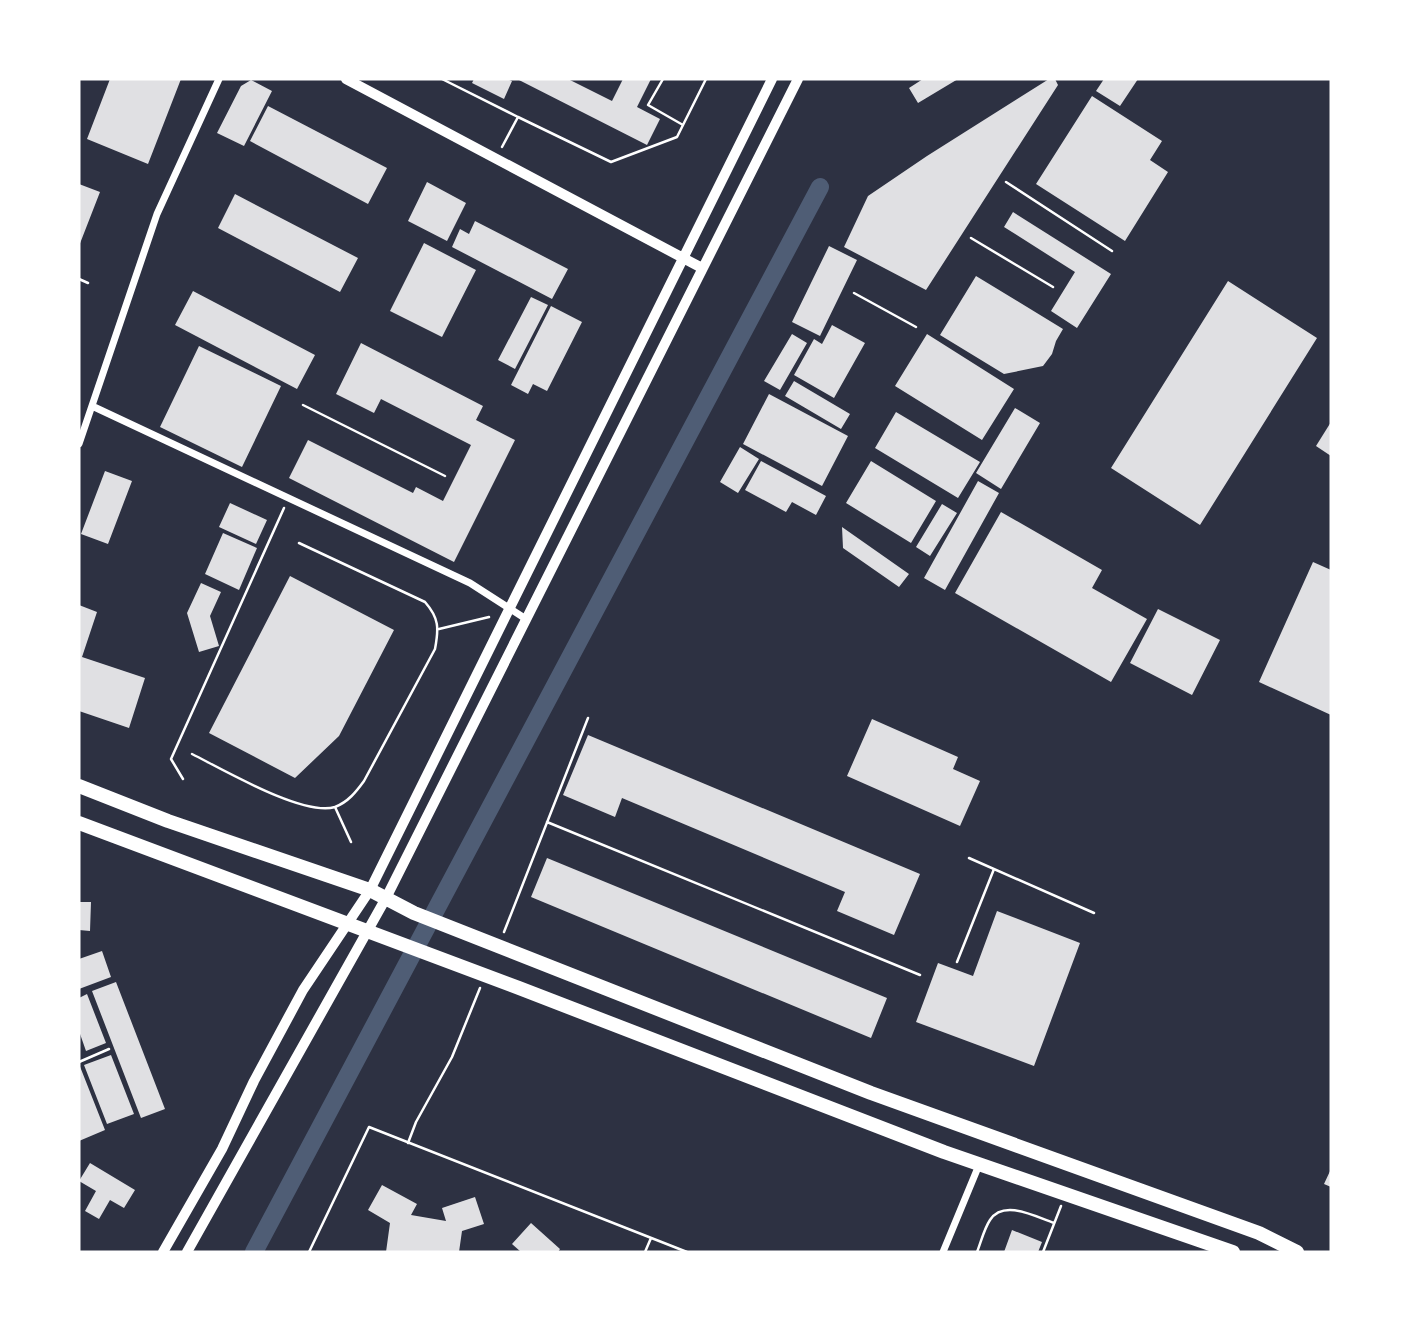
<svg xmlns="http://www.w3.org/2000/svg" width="1410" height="1331" font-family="'Noto Serif',serif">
<rect width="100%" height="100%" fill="#2d3142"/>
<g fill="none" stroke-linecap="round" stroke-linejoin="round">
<!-- canal -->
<path stroke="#4f5d75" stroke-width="18" d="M 254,1252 L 820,187"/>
</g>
<!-- building -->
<path fill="#e0e0e3" d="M 110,79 L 181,79 L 148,164 L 87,139 Z
M 474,79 L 507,79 L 512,81 L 504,99 L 472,83 Z
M 517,79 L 568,79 L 612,101 L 623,79 L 651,79 L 637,107 L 660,119 L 647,145 Z
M 923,79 L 958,79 L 918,103 L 909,88 Z
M 1049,79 L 1055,79 L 1058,85 L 926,290 L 844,247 L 868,196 L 927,156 Z
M 1104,79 L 1138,79 L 1120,106 L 1096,91 Z
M 251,80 L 272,91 L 244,146 L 217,133 L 241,86 Z
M 1092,96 L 1162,141 L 1150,160 L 1168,172 L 1125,241 L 1036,184 Z
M 268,106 L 387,168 L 368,204 L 250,141 Z
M 427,182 L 466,203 L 447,241 L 408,221 Z
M 79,184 L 100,192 L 79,246 Z
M 235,194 L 358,258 L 340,292 L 218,228 Z
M 1013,212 L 1111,274 L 1077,328 L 1051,311 L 1075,272 L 1004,227 Z
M 475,221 L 568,269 L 552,299 L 452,247 L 460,229 L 469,234 Z
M 424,243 L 476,270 L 442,337 L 390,311 Z
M 829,246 L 857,260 L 820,336 L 792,322 Z
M 976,276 L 1063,329 L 1056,341 L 1052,354 L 1043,366 L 1004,374 L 940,335 Z
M 1228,281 L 1317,338 L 1200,525 L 1111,468 Z
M 193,291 L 315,355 L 297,389 L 175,325 Z
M 531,297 L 548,305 L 515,369 L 498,360 Z
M 551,306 L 582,322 L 547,391 L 533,384 L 528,394 L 511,385 Z
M 832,325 L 865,343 L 834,398 L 794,375 L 814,339 L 822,344 Z
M 792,334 L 807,343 L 780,390 L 764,381 Z
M 927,334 L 1014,389 L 982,440 L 895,386 Z
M 361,343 L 483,406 L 476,420 L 515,440 L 454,562 L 289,478 L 308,440 L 413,493 L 416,487 L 443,501 L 471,445 L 381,399 L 374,413 L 336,394 Z
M 199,346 L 281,386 L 242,467 L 160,427 Z
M 794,381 L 850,414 L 841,429 L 785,396 Z
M 769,394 L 848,436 L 822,486 L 743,444 Z
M 1015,408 L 1040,423 L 1001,489 L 976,473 Z
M 896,412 L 980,462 L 958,498 L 875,448 Z
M 1331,422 L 1331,456 L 1316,446 Z
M 740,447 L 759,459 L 738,493 L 720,482 Z
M 761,461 L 826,496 L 816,515 L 792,502 L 786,512 L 745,490 Z
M 871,461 L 936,501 L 911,543 L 846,503 Z
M 105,471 L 132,481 L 108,544 L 81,534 Z
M 978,481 L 999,493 L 945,590 L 924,578 Z
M 230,503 L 267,520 L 256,544 L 219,527 Z
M 942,504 L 957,513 L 930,556 L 916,547 Z
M 1001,512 L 1102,570 L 1092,588 L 1147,619 L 1111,682 L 955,593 Z
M 842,527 L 909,574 L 899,587 L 843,548 Z
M 223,533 L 257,548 L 239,590 L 205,574 Z
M 1313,562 L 1331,570 L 1331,715 L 1259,682 Z
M 290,576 L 394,630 L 339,736 L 295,778 L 209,733 Z
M 201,583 L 221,592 L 210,616 L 219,646 L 199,652 L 187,613 Z
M 79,605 L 97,612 L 82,657 L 145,678 L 129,728 L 79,711 Z
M 1158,609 L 1220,640 L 1192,695 L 1130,663 Z
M 872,719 L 958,757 L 953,769 L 980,781 L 960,826 L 847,776 Z
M 588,735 L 920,874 L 894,935 L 837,911 L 845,892 L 622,798 L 615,817 L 563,795 Z
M 547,858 L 887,998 L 871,1038 L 531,897 Z
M 79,902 L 91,902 L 90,931 L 79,930 Z
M 997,911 L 1080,943 L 1034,1066 L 916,1022 L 938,963 L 973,976 Z
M 102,951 L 111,977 L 79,989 L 79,959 Z
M 116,982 L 165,1109 L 141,1118 L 92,991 Z
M 87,994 L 106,1043 L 86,1051 L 79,1031 L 79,998 Z
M 111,1055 L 134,1114 L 107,1124 L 84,1065 Z
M 79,1064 L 105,1130 L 79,1141 Z
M 90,1163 L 135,1190 L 124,1208 L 110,1200 L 99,1219 L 85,1211 L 96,1191 L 79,1181 Z
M 1331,1169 L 1331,1187 L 1324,1184 Z
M 382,1185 L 417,1204 L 411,1215 L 446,1221 L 442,1208 L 475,1197 L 484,1224 L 462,1231 L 459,1252 L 386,1252 L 390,1223 L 368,1210 Z
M 531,1223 L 560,1249 L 558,1252 L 521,1252 L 512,1244 Z
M 1012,1230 L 1042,1242 L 1038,1252 L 1004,1252 Z"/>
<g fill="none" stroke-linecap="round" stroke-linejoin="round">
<!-- path -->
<path stroke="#fff" stroke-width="2.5" d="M 442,79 L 518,117 L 502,147
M 663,79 L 648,105 L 683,125
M 518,117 L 611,162 L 677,137 L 706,79
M 1006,182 L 1112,251
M 971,238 L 1053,287
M 79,279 L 88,283
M 854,293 L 916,327
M 303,405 L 445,476
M 439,629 L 489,617
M 192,754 C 222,769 304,817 335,807 C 348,802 356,792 364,781 L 435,649 C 439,628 439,618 425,602 L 299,543
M 183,779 L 171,759 L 284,508
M 335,807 L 351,842
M 547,822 L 920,975
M 969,858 L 1094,913
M 504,932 L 588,718
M 957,962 L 994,869
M 79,1062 L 109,1049
M 408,1143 L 416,1122 L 452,1057 L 480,988
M 309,1252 L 369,1127 L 687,1252
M 645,1252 L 651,1238
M 977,1252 C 981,1242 984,1229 990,1220 C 1004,1199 1036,1217 1054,1223
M 1043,1252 L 1061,1206"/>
<!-- minor -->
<path stroke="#fff" stroke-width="7" d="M 92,406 L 470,583 L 526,619
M 79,444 L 157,214 L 219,79
M 943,1252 L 979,1165"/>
<!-- tertiary -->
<path stroke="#fff" stroke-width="10" d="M 346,79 L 702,268
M 163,1252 L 222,1149 L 254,1081 L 303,990 L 370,890 L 772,79
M 187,1252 L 386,898 L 798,79"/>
<!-- primary -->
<path stroke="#fff" stroke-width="14" d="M 79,786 L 168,821 L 370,890 L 414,913 L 871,1093 L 1259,1233 L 1297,1252
M 79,823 L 519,988 L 944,1152 L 1233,1252"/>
</g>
<!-- border -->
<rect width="1410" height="1331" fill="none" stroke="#ffffff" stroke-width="161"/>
</svg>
